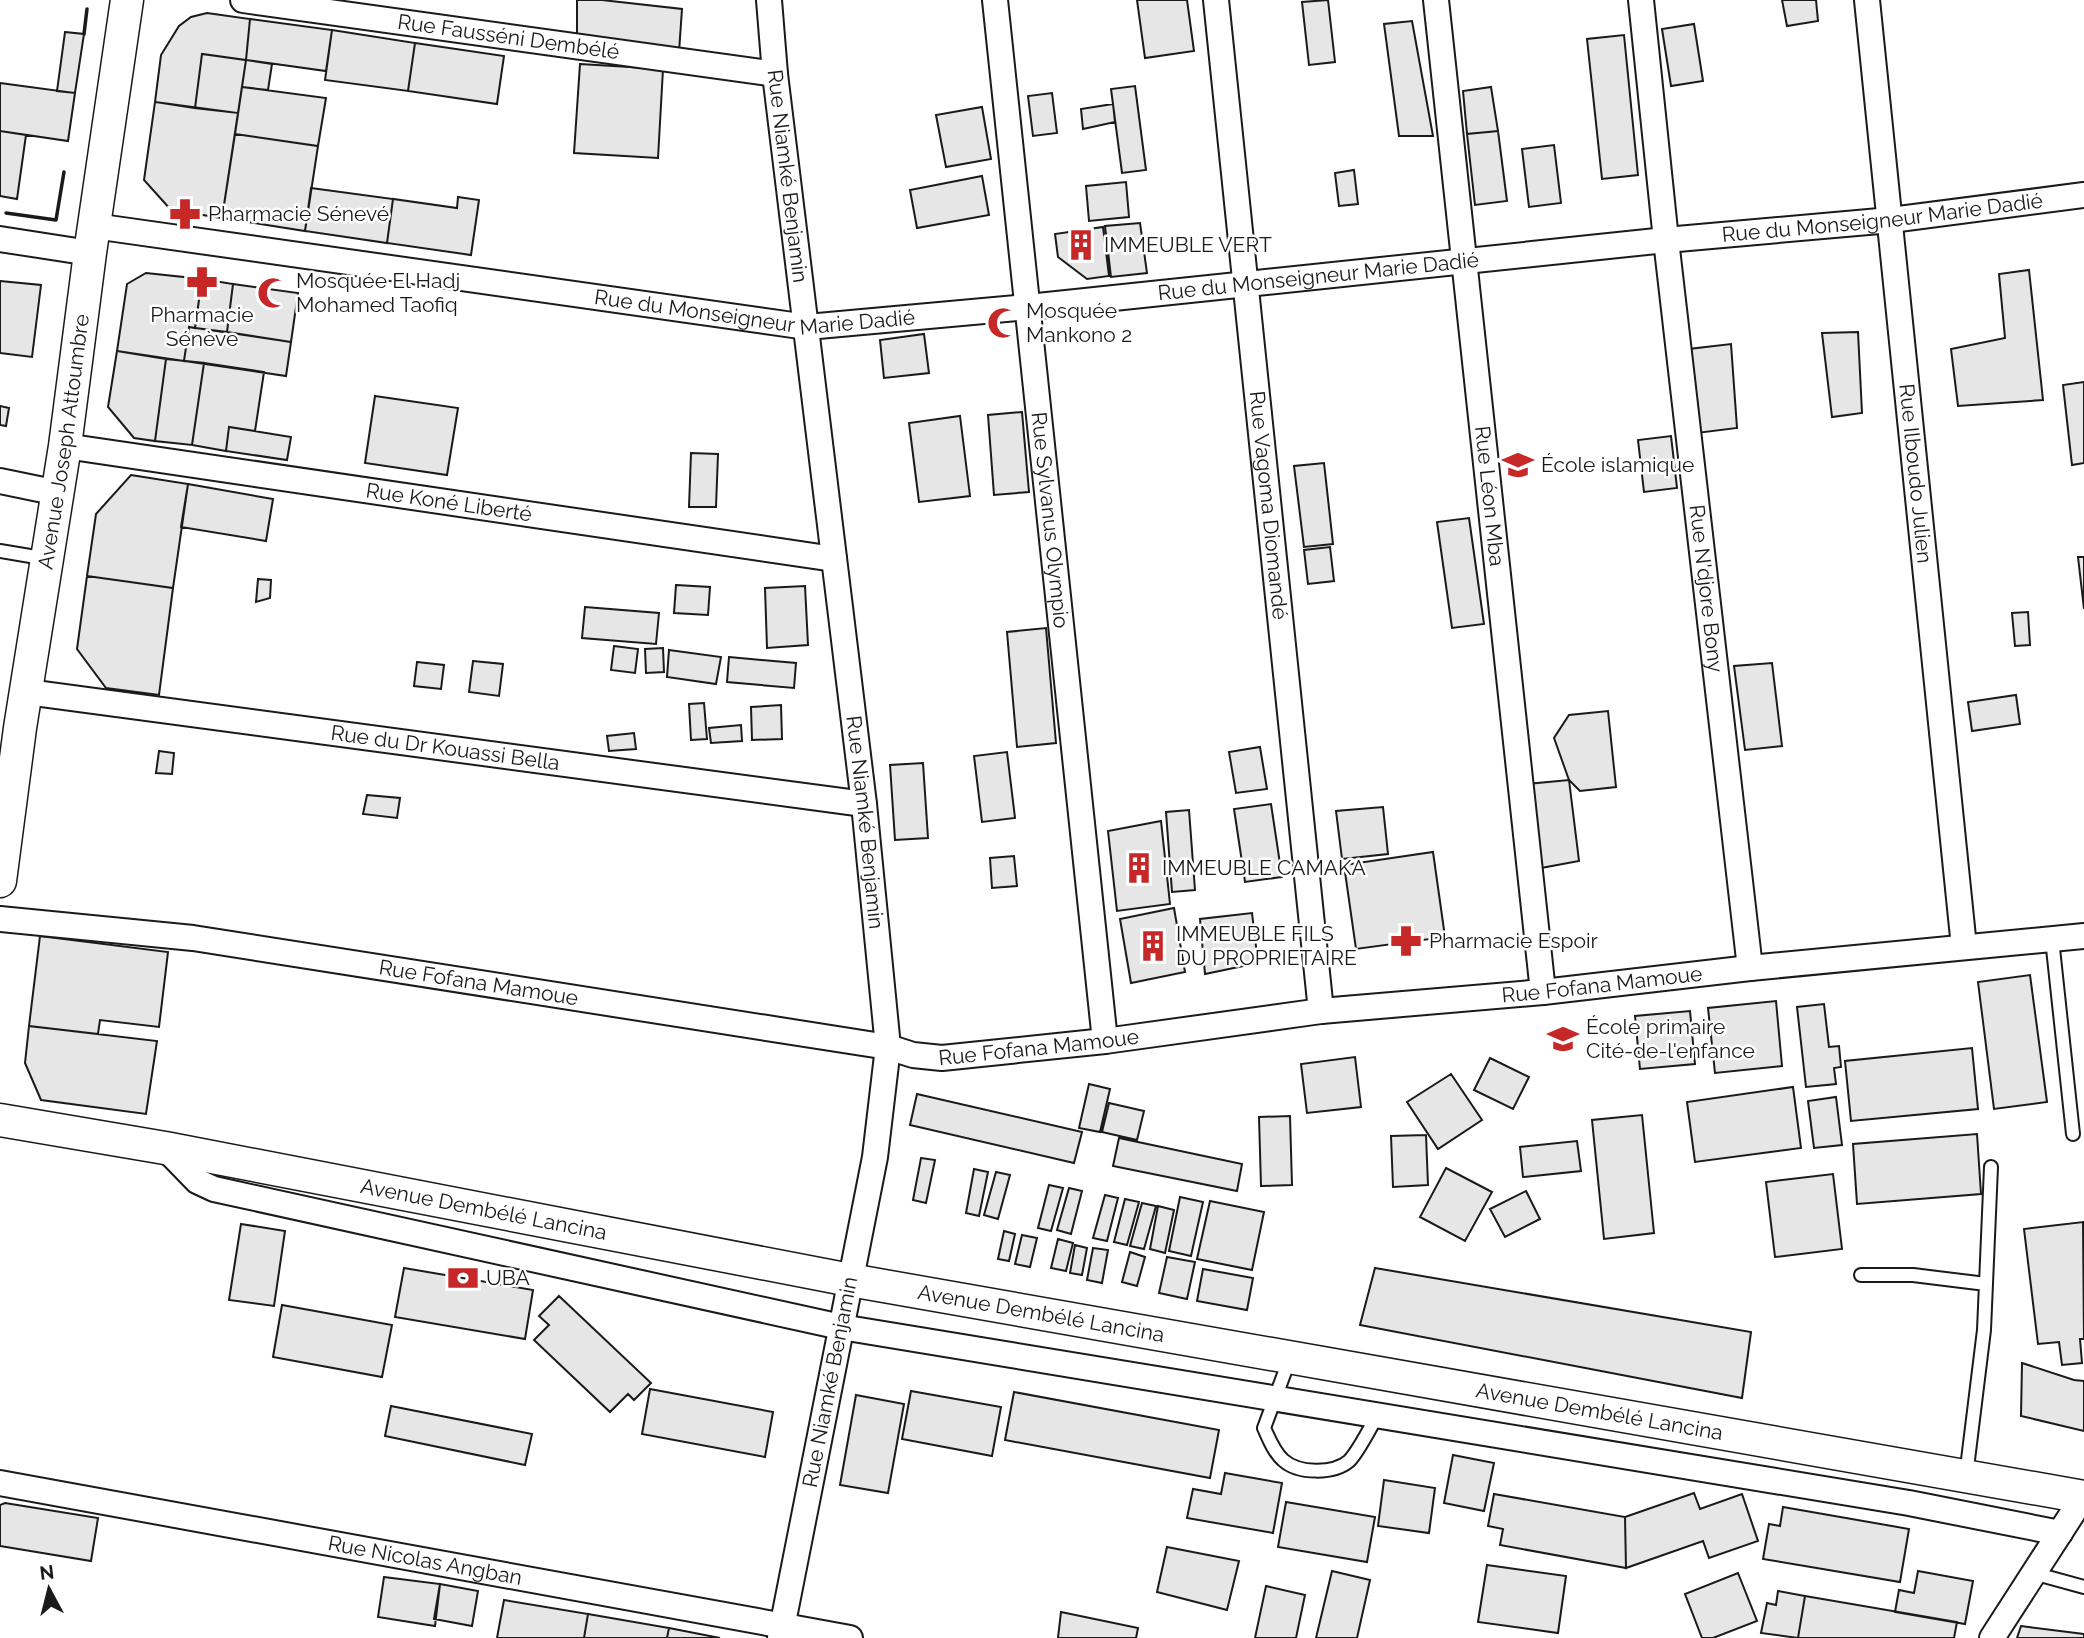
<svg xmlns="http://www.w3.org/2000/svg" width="2084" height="1638" font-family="Raleway,sans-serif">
<rect width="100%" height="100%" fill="#fff"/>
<!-- building -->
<path fill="#e6e6e6" stroke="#1a1a1a" stroke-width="2" d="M 577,0 L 602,0 L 682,9 L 679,52 L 577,37 Z
M 1137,0 L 1187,0 L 1194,51 L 1145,58 Z
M 1328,0 L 1335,62 L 1309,65 L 1302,2 Z
M 1782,0 L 1816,0 L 1818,21 L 1787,26 Z
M 207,13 L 250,19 L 246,60 L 202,54 L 195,108 L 155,102 L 161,55 L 179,26 L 191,17 Z
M 250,19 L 332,30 L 326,71 L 246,60 Z
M 1412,21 L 1433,136 L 1399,136 L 1384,24 Z
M 1694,24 L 1703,81 L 1671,86 L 1662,29 Z
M 332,30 L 415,43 L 408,91 L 325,80 Z
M 65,32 L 84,34 L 75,93 L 57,91 Z
M 1624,35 L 1638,175 L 1602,179 L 1587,39 Z
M 415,43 L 504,56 L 497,104 L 408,91 Z
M 202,54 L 246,60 L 238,113 L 195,108 Z
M 246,60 L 272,64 L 268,90 L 242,87 Z
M 580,64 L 663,69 L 658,158 L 574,153 Z
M 0,83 L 75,93 L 68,141 L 0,131 Z
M 1135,86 L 1146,170 L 1122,173 L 1111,89 Z
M 242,87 L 326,98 L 318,146 L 235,134 Z
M 1491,87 L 1498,131 L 1467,134 L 1463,91 Z
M 1052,93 L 1057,133 L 1033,136 L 1028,96 Z
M 155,102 L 238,113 L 222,218 L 171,210 L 144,180 Z
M 1113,104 L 1115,122 L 1083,129 L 1081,109 Z
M 982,107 L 991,159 L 946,167 L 936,115 Z
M 0,131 L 26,135 L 17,199 L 0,196 Z
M 1498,131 L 1507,201 L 1475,205 L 1467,134 Z
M 235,134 L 318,146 L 305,231 L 222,218 Z
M 1554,145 L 1561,203 L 1529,207 L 1522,149 Z
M 1354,170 L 1358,204 L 1339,206 L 1335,173 Z
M 982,176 L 989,215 L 917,228 L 910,190 Z
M 1126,182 L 1129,217 L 1089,221 L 1086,186 Z
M 311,188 L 393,199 L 387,243 L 305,231 Z
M 458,197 L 479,200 L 471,255 L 387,243 L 393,199 L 457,208 Z
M 1140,223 L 1147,273 L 1111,277 L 1105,226 Z
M 1103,227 L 1109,276 L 1087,279 L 1058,257 L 1055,234 Z
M 2029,270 L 2043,400 L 1958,406 L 1951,349 L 2005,338 L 1999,274 Z
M 146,273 L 202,279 L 195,328 L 189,327 L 184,361 L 117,351 L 127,284 Z
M 202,279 L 233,284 L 227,332 L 195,328 Z
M 0,281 L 41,285 L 32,357 L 0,353 Z
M 233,284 L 298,293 L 291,342 L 227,332 Z
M 189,327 L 291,342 L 286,376 L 184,361 Z
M 1858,332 L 1862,413 L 1832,417 L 1822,333 Z
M 924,334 L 929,373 L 884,378 L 880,340 Z
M 1731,344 L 1737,428 L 1697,433 L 1689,349 Z
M 117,351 L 166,359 L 155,441 L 134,438 L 108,407 Z
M 166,359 L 204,363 L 192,445 L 155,441 Z
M 204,363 L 264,372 L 255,431 L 229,427 L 226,451 L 192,445 Z
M 2084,382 L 2084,463 L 2072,465 L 2063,385 Z
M 375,396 L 458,408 L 447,475 L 365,463 Z
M 0,406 L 9,408 L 6,426 L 0,425 Z
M 1022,412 L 1029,492 L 994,495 L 988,415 Z
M 960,416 L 970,496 L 919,502 L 909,423 Z
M 229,427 L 291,437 L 287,460 L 226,451 Z
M 1671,436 L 1677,488 L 1644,492 L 1638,440 Z
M 691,453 L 718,454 L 716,507 L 689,507 Z
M 1324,463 L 1333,544 L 1304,547 L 1294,466 Z
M 131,475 L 188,484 L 173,588 L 87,576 L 96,514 Z
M 188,484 L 273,499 L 266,541 L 181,527 Z
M 1469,518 L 1484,624 L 1452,628 L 1437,522 Z
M 1330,547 L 1334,581 L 1308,584 L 1304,550 Z
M 2078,557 L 2084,557 L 2084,609 Z
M 87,576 L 173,588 L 159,695 L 106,688 L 77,649 Z
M 258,579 L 271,580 L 270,598 L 256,602 Z
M 676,585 L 710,587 L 708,615 L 674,613 Z
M 805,586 L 808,645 L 767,648 L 765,588 Z
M 585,607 L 659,613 L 656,644 L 582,638 Z
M 2028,612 L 2030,645 L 2015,646 L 2012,613 Z
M 1046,628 L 1056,743 L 1017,747 L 1007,632 Z
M 614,646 L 638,649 L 635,673 L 611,670 Z
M 663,648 L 664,672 L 646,673 L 645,649 Z
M 669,650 L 721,657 L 716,684 L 667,677 Z
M 729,657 L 796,663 L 794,688 L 727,682 Z
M 473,661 L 503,664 L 499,696 L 469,692 Z
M 417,662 L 444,665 L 441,689 L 414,686 Z
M 1772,663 L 1782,746 L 1745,750 L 1734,666 Z
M 2016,695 L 2020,724 L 1972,731 L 1968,702 Z
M 704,703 L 707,739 L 691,740 L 689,704 Z
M 781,705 L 782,739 L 752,740 L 751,707 Z
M 1608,711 L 1616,787 L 1580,791 L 1569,780 L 1554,738 L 1569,715 Z
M 741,725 L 742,741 L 711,743 L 709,728 Z
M 634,733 L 636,749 L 609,751 L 607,736 Z
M 1260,747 L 1267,789 L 1236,793 L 1229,752 Z
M 159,751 L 174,753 L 172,774 L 156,773 Z
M 1007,752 L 1015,818 L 982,822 L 974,756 Z
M 923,763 L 928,838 L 895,840 L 890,765 Z
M 1569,780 L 1579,861 L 1541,868 L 1527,784 Z
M 367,795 L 400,798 L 397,818 L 363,814 Z
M 1271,804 L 1282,877 L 1245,882 L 1234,809 Z
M 1383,807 L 1388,854 L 1342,859 L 1336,811 Z
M 1189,810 L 1195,890 L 1172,892 L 1166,812 Z
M 1161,821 L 1170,904 L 1117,911 L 1108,831 Z
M 1433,852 L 1445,937 L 1356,949 L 1344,865 Z
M 1014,856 L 1017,886 L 992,888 L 990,858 Z
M 1174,908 L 1185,972 L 1131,983 L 1120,919 Z
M 1252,913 L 1258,963 L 1205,974 L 1200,919 Z
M 40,936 L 168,952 L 159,1027 L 100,1020 L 98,1034 L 29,1026 Z
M 2030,975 L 2047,1102 L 1994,1109 L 1978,982 Z
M 1776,1001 L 1782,1066 L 1715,1073 L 1708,1008 Z
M 1824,1004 L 1829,1047 L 1839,1046 L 1841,1067 L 1834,1068 L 1836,1084 L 1806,1087 L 1797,1007 Z
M 1690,1011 L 1695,1064 L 1640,1069 L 1635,1016 Z
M 29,1026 L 157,1041 L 146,1114 L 41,1100 L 25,1063 Z
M 1972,1048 L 1978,1109 L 1851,1121 L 1845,1061 Z
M 1355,1057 L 1361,1107 L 1307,1113 L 1301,1064 Z
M 1490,1058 L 1529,1077 L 1513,1109 L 1474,1090 Z
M 1451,1074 L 1482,1120 L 1438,1149 L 1407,1102 Z
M 1089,1084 L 1110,1089 L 1100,1132 L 1079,1128 Z
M 1793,1087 L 1801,1148 L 1695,1162 L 1687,1102 Z
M 917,1094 L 1082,1132 L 1074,1163 L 910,1125 Z
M 1836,1097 L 1842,1145 L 1814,1148 L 1808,1101 Z
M 1109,1103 L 1144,1111 L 1137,1140 L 1102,1132 Z
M 1642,1115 L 1654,1233 L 1604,1239 L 1592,1120 Z
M 1290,1116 L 1292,1185 L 1261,1186 L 1259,1117 Z
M 1977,1134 L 1981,1194 L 1857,1204 L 1853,1144 Z
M 1426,1135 L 1428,1185 L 1393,1187 L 1391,1136 Z
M 1119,1138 L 1242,1164 L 1237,1191 L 1113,1166 Z
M 1577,1141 L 1581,1171 L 1523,1177 L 1520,1147 Z
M 921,1158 L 935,1160 L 926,1203 L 913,1200 Z
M 1446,1168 L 1492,1192 L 1465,1241 L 1420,1217 Z
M 974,1169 L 988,1172 L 979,1216 L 966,1213 Z
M 996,1172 L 1010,1175 L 998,1219 L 984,1215 Z
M 1833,1174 L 1842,1249 L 1775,1257 L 1766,1182 Z
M 1049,1185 L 1063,1188 L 1051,1231 L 1038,1228 Z
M 1069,1188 L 1082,1191 L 1071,1234 L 1057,1230 Z
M 1526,1191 L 1540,1219 L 1505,1237 L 1490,1209 Z
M 1105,1195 L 1118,1198 L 1107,1241 L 1093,1238 Z
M 1180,1197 L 1203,1202 L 1191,1256 L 1169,1251 Z
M 1125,1199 L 1139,1202 L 1127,1245 L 1114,1242 Z
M 1210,1201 L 1264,1212 L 1252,1270 L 1197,1259 Z
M 1142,1203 L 1156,1206 L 1144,1249 L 1130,1246 Z
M 1158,1206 L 1174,1210 L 1165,1253 L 1150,1249 Z
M 2083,1222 L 2084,1339 L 2080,1339 L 2082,1363 L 2062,1365 L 2059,1342 L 2038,1344 L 2024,1229 Z
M 241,1224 L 285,1231 L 274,1306 L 229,1300 Z
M 1004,1231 L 1015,1234 L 1009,1261 L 998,1259 Z
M 1022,1235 L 1037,1238 L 1030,1267 L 1015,1264 Z
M 1058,1239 L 1073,1243 L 1066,1271 L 1051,1268 Z
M 1075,1245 L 1087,1248 L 1082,1275 L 1070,1273 Z
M 1093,1248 L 1108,1250 L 1102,1283 L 1087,1280 Z
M 1130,1252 L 1145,1257 L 1137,1286 L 1122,1282 Z
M 1167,1257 L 1195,1262 L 1187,1299 L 1159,1293 Z
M 404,1268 L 533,1290 L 525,1339 L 395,1317 Z
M 1375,1268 L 1751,1332 L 1742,1398 L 1360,1325 Z
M 1203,1269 L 1253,1278 L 1247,1310 L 1197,1301 Z
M 559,1296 L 651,1383 L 634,1400 L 628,1394 L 610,1412 L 534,1340 L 549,1325 L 539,1316 Z
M 282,1305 L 392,1325 L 382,1377 L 273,1357 Z
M 2022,1363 L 2074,1380 L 2084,1381 L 2084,1431 L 2021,1416 Z
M 650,1389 L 773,1412 L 765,1457 L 642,1434 Z
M 911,1391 L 1001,1407 L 992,1456 L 902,1439 Z
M 1014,1392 L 1219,1430 L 1210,1478 L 1005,1440 Z
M 856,1395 L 904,1404 L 888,1493 L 840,1485 Z
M 391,1406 L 532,1434 L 525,1465 L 385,1436 Z
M 1453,1455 L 1494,1463 L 1484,1511 L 1444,1503 Z
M 1225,1473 L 1282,1483 L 1273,1533 L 1187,1518 L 1193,1489 L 1221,1494 Z
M 1384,1480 L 1435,1488 L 1429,1533 L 1378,1526 Z
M 1694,1493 L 1700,1509 L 1742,1494 L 1758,1541 L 1709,1558 L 1703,1541 L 1626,1568 L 1625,1517 Z
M 1494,1494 L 1625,1517 L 1626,1568 L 1500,1545 L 1503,1529 L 1488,1526 Z
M 1286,1502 L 1375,1517 L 1367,1562 L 1278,1547 Z
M 5,1503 L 98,1518 L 91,1561 L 0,1546 L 0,1505 Z
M 1783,1507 L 1909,1529 L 1900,1582 L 1763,1559 L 1769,1524 L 1780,1526 Z
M 1167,1547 L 1239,1561 L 1227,1610 L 1157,1592 Z
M 1487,1565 L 1566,1576 L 1558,1633 L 1478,1622 Z
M 1332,1571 L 1370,1580 L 1357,1638 L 1316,1638 Z
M 1918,1571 L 1973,1581 L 1965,1624 L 1895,1612 L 1899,1590 L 1914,1593 Z
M 1738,1573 L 1757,1621 L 1713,1638 L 1702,1638 L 1685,1594 Z
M 384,1577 L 440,1584 L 435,1626 L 378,1617 Z
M 440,1584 L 478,1591 L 472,1626 L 434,1619 Z
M 1266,1586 L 1305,1595 L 1296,1638 L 1255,1638 Z
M 1778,1591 L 1805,1596 L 1798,1638 L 1761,1633 L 1767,1603 L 1776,1605 Z
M 1805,1596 L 1957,1622 L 1954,1638 L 1798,1638 Z
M 504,1600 L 588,1614 L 584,1638 L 497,1638 Z
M 1061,1612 L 1138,1628 L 1136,1638 L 1058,1638 Z
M 588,1614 L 669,1628 L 667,1638 L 584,1638 Z
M 2021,1626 L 2084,1634 L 2084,1638 L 2017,1638 Z
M 669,1628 L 720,1638 L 667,1638 Z"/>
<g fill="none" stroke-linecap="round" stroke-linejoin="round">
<defs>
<path id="service" d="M 0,551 L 48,559
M 2052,939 L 2073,1134
M 1861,1275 L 1913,1275 L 1986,1284
M 1290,1358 L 1264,1428 C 1269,1439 1274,1452 1283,1460 C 1298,1474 1334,1474 1349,1461 C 1359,1451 1370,1427 1378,1415
M 1966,1476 L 1984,1330 L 1991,1167
M 2033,1573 L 2084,1587"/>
<g id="minor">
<path id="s1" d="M 243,0 L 775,74"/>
<path id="s2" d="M 769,0 L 775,74 L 864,804 L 888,1047 L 875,1157 L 780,1638"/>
<path id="s3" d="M 995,0 L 1105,1041"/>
<path id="s4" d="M 1216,0 L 1321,1011"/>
<path id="s5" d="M 1436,0 L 1543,992"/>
<path id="s6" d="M 1641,0 L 1666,240 L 1750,968"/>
<path id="s7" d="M 1867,0 L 1964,947"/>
<path id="s8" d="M 94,226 L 807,327 L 1028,307 L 1666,240 L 1891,220 L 2084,195"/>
<path d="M 0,239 L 90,253"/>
<path id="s9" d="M 65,446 L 834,559"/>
<path d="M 0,481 L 58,493"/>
<path id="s10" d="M 27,692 L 864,804"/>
<path id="s11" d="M 0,919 L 193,938 L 888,1047 L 913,1055 L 942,1058 L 1105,1041 L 1321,1011 L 1543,992 L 1750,968 L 2084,936"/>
<path d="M 165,1148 L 197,1181 L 214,1189 L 841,1327 L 1909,1503 L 2060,1533"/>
<path id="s12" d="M 0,1483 L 850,1638"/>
<path d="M 1992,1638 L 2083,1497"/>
</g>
<g id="tertiary">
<path id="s13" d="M 0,881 L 20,728 L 65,446 L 90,253 L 127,0"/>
<path id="s14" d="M 0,1120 L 165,1148 L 850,1280 L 2084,1497"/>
</g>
</defs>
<!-- service casing -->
<use href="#service" stroke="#1a1a1a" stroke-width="16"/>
<!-- minor casing -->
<use href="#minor" stroke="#1a1a1a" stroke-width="28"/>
<!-- tertiary casing -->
<use href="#tertiary" stroke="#1a1a1a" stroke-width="35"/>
<!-- service -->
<use href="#service" stroke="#fff" stroke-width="12"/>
<!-- minor -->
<use href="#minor" stroke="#fff" stroke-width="24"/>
<!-- tertiary -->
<use href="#tertiary" stroke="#fff" stroke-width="32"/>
<!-- wall -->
<path stroke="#1a1a1a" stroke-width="3.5" d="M 84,34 L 87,9
M 6,213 L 56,220 L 64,172"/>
</g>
<!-- icons -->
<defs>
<symbol id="pharmacy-bare" viewBox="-9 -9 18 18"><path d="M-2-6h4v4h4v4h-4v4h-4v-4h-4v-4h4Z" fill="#c62828" stroke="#fff" stroke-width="2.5" paint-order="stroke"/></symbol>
<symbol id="building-bare" viewBox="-9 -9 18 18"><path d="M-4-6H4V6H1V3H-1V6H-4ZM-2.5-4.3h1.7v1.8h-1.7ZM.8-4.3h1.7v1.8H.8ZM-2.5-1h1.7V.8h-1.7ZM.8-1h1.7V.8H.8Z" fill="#c62828" stroke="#fff" stroke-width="2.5" paint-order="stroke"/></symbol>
<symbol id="mosque-bare" viewBox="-9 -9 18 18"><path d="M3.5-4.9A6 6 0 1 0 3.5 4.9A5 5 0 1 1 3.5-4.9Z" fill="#c62828" stroke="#fff" stroke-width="2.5" paint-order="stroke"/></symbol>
<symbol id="school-bare" viewBox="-9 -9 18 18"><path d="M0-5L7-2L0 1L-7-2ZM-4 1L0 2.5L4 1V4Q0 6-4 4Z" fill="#c62828" stroke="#fff" stroke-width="2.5" paint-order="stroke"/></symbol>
<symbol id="bank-bare" viewBox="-9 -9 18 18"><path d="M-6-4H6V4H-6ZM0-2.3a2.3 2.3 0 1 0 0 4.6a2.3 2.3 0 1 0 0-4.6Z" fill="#c62828" stroke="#fff" stroke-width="2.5" paint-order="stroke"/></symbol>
</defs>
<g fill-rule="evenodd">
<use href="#pharmacy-bare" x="163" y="192" width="44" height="44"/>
<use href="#building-bare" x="1059" y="223" width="44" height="44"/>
<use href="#pharmacy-bare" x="180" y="260" width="44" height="44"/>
<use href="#mosque-bare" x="251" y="271" width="44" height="44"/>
<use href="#mosque-bare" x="981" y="301" width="44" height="44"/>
<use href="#school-bare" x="1496" y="443" width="44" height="44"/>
<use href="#building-bare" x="1117" y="846" width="44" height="44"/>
<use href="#pharmacy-bare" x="1384" y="919" width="44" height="44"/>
<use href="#building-bare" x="1131" y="924" width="44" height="44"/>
<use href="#school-bare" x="1541" y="1017" width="44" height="44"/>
<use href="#bank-bare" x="441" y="1256" width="44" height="44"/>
</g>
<g text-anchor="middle" stroke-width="5" stroke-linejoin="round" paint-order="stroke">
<!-- street labels -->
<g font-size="21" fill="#1a1a1a" stroke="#fff">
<text dy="7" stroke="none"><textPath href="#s1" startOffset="268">Rue Fausséni Dembélé</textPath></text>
<text dy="7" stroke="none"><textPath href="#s2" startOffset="177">Rue Niamké Benjamin</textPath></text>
<text dy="7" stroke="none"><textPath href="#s8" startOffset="1801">Rue du Monseigneur Marie Dadié</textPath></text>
<text dy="7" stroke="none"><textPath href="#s8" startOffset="1234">Rue du Monseigneur Marie Dadié</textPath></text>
<text dy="7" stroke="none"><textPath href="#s8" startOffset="667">Rue du Monseigneur Marie Dadié</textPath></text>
<text dy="7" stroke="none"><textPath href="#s13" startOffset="444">Avenue Joseph Attoumbre</textPath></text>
<text dy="7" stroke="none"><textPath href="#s7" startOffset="476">Rue Ilboudo Julien</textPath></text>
<text dy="7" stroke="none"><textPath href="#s5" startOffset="499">Rue Léon Mba</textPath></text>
<text dy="7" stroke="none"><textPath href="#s9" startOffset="388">Rue Koné Liberté</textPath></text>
<text dy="7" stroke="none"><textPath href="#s4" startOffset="508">Rue Vagoma Diomandé</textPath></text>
<text dy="7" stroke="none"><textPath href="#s3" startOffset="523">Rue Sylvanus Olympio</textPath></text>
<text dy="7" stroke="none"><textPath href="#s6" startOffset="592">Rue N'djore Bony</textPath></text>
<text dy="7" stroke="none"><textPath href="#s10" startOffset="422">Rue du Dr Kouassi Bella</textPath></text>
<text dy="7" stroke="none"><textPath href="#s2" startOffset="828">Rue Niamké Benjamin</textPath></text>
<text dy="7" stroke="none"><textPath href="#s11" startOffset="483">Rue Fofana Mamoue</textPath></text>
<text dy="7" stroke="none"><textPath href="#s11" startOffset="1617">Rue Fofana Mamoue</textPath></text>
<text dy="7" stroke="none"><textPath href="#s11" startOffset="1050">Rue Fofana Mamoue</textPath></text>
<text dy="7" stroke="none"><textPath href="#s14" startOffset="492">Avenue Dembélé Lancina</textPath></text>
<text dy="7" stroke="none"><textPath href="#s14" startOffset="1059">Avenue Dembélé Lancina</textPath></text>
<text transform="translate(830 1382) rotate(-79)" y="7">Rue Niamké Benjamin</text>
<text dy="7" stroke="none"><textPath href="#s14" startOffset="1626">Avenue Dembélé Lancina</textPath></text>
<text dy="7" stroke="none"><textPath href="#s12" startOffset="432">Rue Nicolas Angban</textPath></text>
</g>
<!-- poi labels -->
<g font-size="21" fill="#1a1a1a" stroke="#fff" text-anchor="start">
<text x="208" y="221">Pharmacie Sénevé</text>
<text x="1104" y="252">IMMEUBLE VERT</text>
<text x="296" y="288">Mosquée El Hadj<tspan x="296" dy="24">Mohamed Taofiq</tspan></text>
<text x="1026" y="318">Mosquée<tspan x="1026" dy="24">Mankono 2</tspan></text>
<text x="202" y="322" text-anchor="middle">Pharmacie<tspan x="202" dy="24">Sénève</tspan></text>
<text x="1541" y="472">École islamique</text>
<text x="1162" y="875">IMMEUBLE CAMAKA</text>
<text x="1176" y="941">IMMEUBLE FILS<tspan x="1176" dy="24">DU PROPRIETAIRE</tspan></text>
<text x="1429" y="948">Pharmacie Espoir</text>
<text x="1586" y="1034">École primaire<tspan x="1586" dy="24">Cité-de-l'enfance</tspan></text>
<text x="486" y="1285">UBA</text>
</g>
</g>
<!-- north arrow -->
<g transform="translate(49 1589) rotate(353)" stroke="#ffffff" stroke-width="5" paint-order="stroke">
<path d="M0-5L12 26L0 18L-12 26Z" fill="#1a1a1a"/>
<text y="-10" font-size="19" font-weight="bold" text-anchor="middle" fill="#1a1a1a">N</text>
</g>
</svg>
